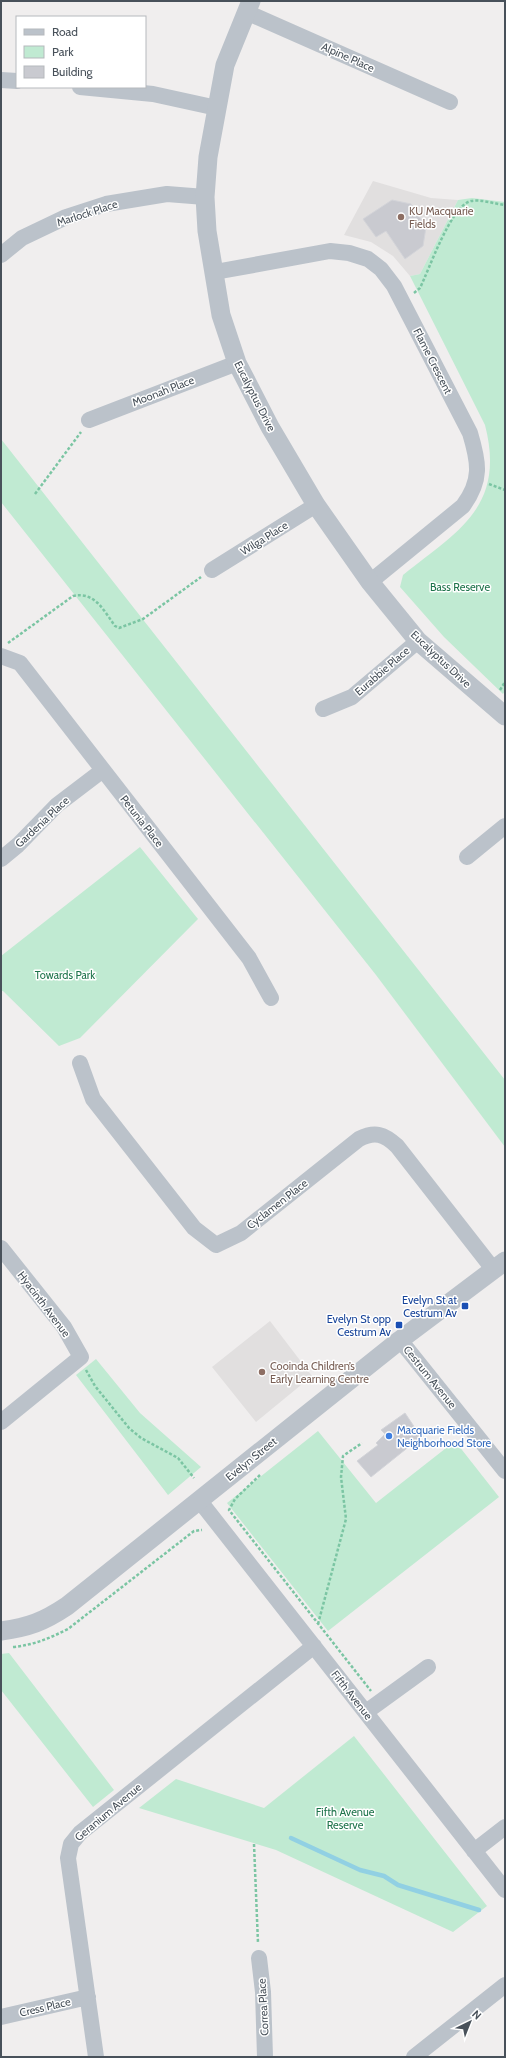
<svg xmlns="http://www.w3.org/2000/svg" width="506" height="2058" font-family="Cabin,sans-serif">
<rect width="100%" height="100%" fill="#f0eeee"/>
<!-- education -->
<path fill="#e1dfdf" d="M 373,181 L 431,198 L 458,200 L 420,274 L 410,276 L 393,256 L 371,242 L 344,235 Z
M 270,1321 L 312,1376 L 256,1422 L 212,1367 Z"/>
<!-- green -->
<path fill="#c0ead2" d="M 472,198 L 505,202 L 505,691 L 503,694 L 444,637 L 400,587 L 403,575 C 458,531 506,507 485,425 L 410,276 L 420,274 L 458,200 Z
M 1,439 L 505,1080 L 505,1147 L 376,975 L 1,502 Z
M 140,847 L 198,919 L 80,1038 L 59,1046 L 3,991 L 1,991 L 1,956 Z
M 96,1359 L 140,1413 L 201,1467 L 168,1495 L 76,1375 Z
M 318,1431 L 376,1503 L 455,1441 L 499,1497 L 328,1631 L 227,1503 Z
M 9,1653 L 114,1790 L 93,1807 L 1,1690 L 1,1654 Z
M 354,1736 L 487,1906 L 453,1932 L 276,1850 L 139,1808 L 176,1779 L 264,1808 Z"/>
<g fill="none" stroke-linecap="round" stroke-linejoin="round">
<!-- stream -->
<path stroke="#91d0e3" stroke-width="4.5" d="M 291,1838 L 360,1870 L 384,1876 L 398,1885 L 479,1910"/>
</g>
<!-- building -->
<path fill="#c9cad0" stroke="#d3d4d9" d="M 392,200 L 411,204 L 426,227 L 423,246 L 405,259 L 386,231 L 376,237 L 363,219 Z
M 405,1413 L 421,1437 L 371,1477 L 357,1461 L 378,1445 L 376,1443 L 385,1434 L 381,1430 Z"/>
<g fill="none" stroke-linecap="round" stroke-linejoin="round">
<!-- path -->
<path stroke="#7bc5a3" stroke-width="2.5" stroke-dasharray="3 2" stroke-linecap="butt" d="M 414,293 L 420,288 C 429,270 451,205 471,201 C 481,199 495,204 505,205
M 489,484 L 505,490
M 35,494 L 81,432
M 8,643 L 73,596 C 95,591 104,611 115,626 L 119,628 L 143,619 L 201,577
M 500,690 L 505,682
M 86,1370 L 95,1386 L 129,1428 L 141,1438 L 178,1458 L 194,1478
M 260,1475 L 235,1499 L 229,1510 L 371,1691
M 318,1624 L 346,1519 L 341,1477 L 343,1456 L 362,1443
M 13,1647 C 34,1645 50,1638 68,1629 L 194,1531 L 202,1530
M 254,1844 L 258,1943"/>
<!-- minor -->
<path stroke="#bbc2ca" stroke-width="16" d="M 246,12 L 450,102
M 1,80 L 17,81
M 80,87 L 153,94 L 217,108
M 1,255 L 22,238 L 66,217 L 106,204 L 167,194 L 205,197
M 215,272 L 330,251 L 349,253 L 368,259 L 381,269 L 394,286 L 470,433 C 479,463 482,480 463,506 L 370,582
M 89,420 L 237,363
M 212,570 L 316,505
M 1,656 L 20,663 L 249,958 L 271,998
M 323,709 L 352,697 L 418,641
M 467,857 L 505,826
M 1,859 L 18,845 L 57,805 L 103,770
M 80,1063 L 93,1099 L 194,1228 L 216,1245 L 241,1233 L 359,1139 C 375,1131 384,1134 397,1146 L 493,1269
M 1,1248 L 64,1327 L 81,1357 L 1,1422
M 400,1340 L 505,1471
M 199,1500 L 505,1890
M 366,1712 L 428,1667
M 474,1851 L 505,1827
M 259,1958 L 263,1992 L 265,2057
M 1,2017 L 88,1997
M 96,2057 L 68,1858 L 71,1844 L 80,1833 L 314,1646
M 414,2057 L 505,1985"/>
<!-- tertiary -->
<path stroke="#bbc2ca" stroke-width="19" d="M 251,1 L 225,65 L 208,157 L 205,197 L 207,231 L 221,315 L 237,363 L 270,427 L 316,505 L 370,582 L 418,641 L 505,716
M 1,1631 C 29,1627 43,1622 67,1606 L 400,1340 L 505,1261"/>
</g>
<!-- markers -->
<g fill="#8d6e63" stroke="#fff" stroke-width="1.5">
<circle cx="401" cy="217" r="4"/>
<circle cx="262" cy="1372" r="4"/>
</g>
<g fill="#1a4fb4" stroke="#fff" stroke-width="1.5">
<rect x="461" y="1302" width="8" height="8" rx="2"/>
<rect x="395" y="1321" width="8" height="8" rx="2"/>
</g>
<circle fill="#3f7fe0" stroke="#fff" stroke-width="1.5" cx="389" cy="1436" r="4"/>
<g text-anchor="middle" stroke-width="3" stroke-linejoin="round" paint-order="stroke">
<!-- street labels -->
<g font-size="11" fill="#48515a" stroke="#fff">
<text transform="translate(348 57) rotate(24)" y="4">Alpine Place</text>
<text transform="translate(87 213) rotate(-18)" y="4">Marlock Place</text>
<text transform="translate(433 361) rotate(63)" y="4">Flame Crescent</text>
<text transform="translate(163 391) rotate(-21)" y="4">Moonah Place</text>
<text transform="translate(255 396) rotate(63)" y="4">Eucalyptus Drive</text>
<text transform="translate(264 538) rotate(-32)" y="4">Wilga Place</text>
<text transform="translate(441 659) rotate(43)" y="4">Eucalyptus Drive</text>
<text transform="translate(382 671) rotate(-41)" y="4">Eurabbie Place</text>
<text transform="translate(142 821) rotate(52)" y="4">Petunia Place</text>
<text transform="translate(42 822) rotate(-43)" y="4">Gardenia Place</text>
<text transform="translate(277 1204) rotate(-38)" y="4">Cyclamen Place</text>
<text transform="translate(44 1304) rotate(53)" y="4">Hyacinth Avenue</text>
<text transform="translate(430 1377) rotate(51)" y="4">Cestrum Avenue</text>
<text transform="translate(251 1459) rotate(-39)" y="4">Evelyn Street</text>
<text transform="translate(352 1695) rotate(52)" y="4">Fifth Avenue</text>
<text transform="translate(108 1812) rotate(-40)" y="4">Geranium Avenue</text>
<text transform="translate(45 2007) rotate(-13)" y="4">Cress Place</text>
<text transform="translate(263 2007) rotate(-93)" y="4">Correa Place</text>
</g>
<!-- education labels -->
<g font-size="11" fill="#785e54" stroke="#fff" text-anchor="start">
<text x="409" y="215">KU Macquarie<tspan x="409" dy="13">Fields</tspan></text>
<text x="270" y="1370">Cooinda Children’s<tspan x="270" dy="13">Early Learning Centre</tspan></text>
</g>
<!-- park labels -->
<g font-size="11" fill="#1f744c" stroke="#fff">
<text x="460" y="591">Bass Reserve</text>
<text x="65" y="979">Towards Park</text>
<text x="345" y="1816">Fifth Avenue<tspan x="345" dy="13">Reserve</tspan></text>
</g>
<!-- transit labels -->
<g font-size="11" fill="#164399" stroke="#fff" text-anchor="end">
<text x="457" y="1304">Evelyn St at<tspan x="457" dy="13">Cestrum Av</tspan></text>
<text x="391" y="1323">Evelyn St opp<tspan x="391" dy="13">Cestrum Av</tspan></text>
</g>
<!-- shop labels -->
<g font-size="11" fill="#366cbe" stroke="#fff" text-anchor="start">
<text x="397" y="1434">Macquarie Fields<tspan x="397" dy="13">Neighborhood Store</tspan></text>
</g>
</g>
<!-- border -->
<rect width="506" height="2058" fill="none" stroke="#48515a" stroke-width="4"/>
<!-- legend -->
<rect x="16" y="16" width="130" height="72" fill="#ffffff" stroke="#b6b9bd"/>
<rect x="24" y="29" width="20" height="6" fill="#bbc2ca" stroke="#b6b9bd"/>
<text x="52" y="36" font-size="12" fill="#48515a">Road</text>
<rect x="24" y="46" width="20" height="12" fill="#c0ead2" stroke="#b6b9bd"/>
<text x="52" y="56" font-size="12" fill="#48515a">Park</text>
<rect x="24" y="66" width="20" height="12" fill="#c9cad0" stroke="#b6b9bd"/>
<text x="52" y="76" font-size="12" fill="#48515a">Building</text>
<!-- north arrow -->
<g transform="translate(470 2022) rotate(43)" stroke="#ffffff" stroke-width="3" paint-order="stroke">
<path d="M0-3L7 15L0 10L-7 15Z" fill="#48515a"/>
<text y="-6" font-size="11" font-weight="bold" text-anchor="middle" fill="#48515a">N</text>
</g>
</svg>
